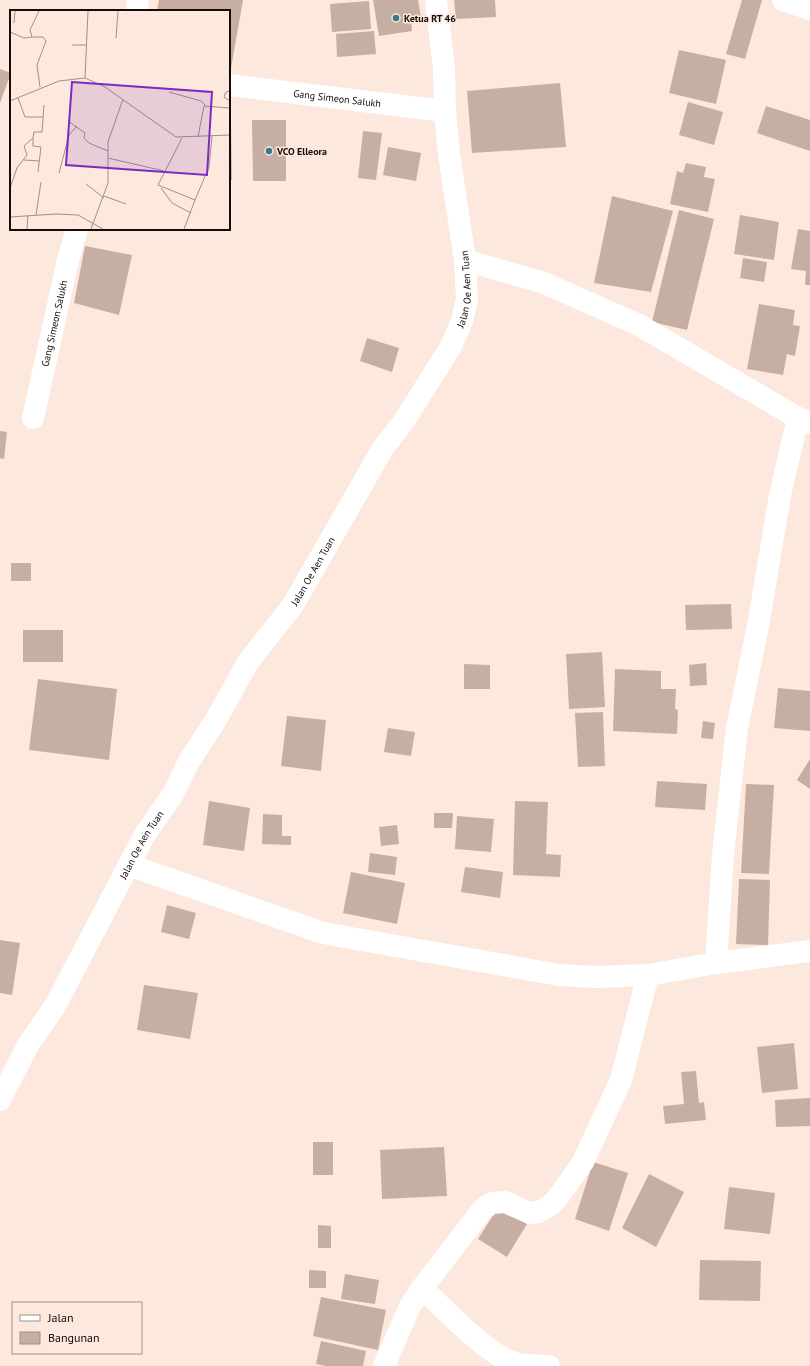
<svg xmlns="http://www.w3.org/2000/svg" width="810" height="1366" font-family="'PT Sans',sans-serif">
<rect width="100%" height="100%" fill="#fce8dd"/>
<!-- building -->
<path fill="#c6afa2" d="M 159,0 L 243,0 L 230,74 L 229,74 L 229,11 L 157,11 Z
M 373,0 L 418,0 L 421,17 L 411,19 L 412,31 L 379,36 Z
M 454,0 L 495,0 L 496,17 L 456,19 Z
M 742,0 L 762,0 L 745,59 L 726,54 Z
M 369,1 L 371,29 L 332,32 L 330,4 Z
M 374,31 L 376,54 L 337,57 L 336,34 Z
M 679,50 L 726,60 L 716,104 L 669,93 Z
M 0,69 L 11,73 L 0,103 Z
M 560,83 L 566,147 L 472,153 L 467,91 Z
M 688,102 L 723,112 L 714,145 L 679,135 Z
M 766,106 L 810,120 L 810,151 L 757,133 Z
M 252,120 L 286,120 L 286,181 L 253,181 Z
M 229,124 L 231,124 L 232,180 L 229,180 Z
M 363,131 L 382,133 L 376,180 L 358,178 Z
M 388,147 L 421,153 L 416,181 L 383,175 Z
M 686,163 L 706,167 L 704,177 L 715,179 L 708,212 L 670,204 L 677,171 L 683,173 Z
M 612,196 L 673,211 L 651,292 L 594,283 Z
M 679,210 L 714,219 L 687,330 L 652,322 Z
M 740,215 L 779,222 L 774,260 L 734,254 Z
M 798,229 L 810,231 L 810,285 L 805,285 L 806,271 L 791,269 Z
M 85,246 L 132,255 L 119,315 L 74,303 Z
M 743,258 L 767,262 L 764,282 L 740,278 Z
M 759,304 L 795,310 L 793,325 L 800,326 L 795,356 L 787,354 L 783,375 L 747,369 Z
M 367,338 L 399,348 L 392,372 L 360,361 Z
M 0,431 L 7,432 L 4,459 L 0,458 Z
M 11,563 L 31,563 L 31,581 L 11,581 Z
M 731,604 L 732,629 L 686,630 L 685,605 Z
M 23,630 L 63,630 L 63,662 L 23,662 Z
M 602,652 L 605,707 L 569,709 L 566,654 Z
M 706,663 L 707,685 L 690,686 L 689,665 Z
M 464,664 L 490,665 L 490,689 L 464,689 Z
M 615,669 L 661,671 L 661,689 L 676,689 L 675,709 L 678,710 L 677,734 L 613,731 Z
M 38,679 L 117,689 L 109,760 L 29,750 Z
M 778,688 L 810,691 L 810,731 L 774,728 Z
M 603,712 L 605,766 L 578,767 L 575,713 Z
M 287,716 L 326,720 L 321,771 L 281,766 Z
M 703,721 L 715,723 L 713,739 L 701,738 Z
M 388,728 L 415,732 L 411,756 L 384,752 Z
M 810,759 L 810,789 L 797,780 Z
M 657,781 L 707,784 L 705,810 L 655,807 Z
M 746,784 L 774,785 L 769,874 L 741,873 Z
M 209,801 L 250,808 L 244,851 L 203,845 Z
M 515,801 L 548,802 L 546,854 L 561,855 L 560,877 L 513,875 Z
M 434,813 L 453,813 L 452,828 L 434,828 Z
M 263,814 L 282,815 L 282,836 L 291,836 L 291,845 L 262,844 Z
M 457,816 L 494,819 L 491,852 L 455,849 Z
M 397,825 L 399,844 L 381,846 L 379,827 Z
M 370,853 L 397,857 L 395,875 L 368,872 Z
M 465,867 L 503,872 L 500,898 L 461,892 Z
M 351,872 L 405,883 L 397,924 L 343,913 Z
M 739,879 L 770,880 L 768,945 L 736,944 Z
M 167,905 L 196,913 L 189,939 L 161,932 Z
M 0,940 L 20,943 L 12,995 L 0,993 Z
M 144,985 L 198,993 L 190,1039 L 137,1030 Z
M 794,1043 L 798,1089 L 762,1093 L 757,1047 Z
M 696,1071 L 699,1103 L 704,1102 L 706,1120 L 665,1124 L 663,1106 L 684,1104 L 681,1072 Z
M 810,1098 L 810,1126 L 776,1127 L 775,1100 Z
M 313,1142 L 333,1142 L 333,1175 L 313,1175 Z
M 444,1147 L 447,1196 L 382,1199 L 380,1150 Z
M 593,1162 L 628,1173 L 609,1231 L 575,1219 Z
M 649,1174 L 684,1192 L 656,1247 L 622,1228 Z
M 729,1187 L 775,1193 L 770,1234 L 724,1229 Z
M 499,1206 L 527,1224 L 507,1257 L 478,1239 Z
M 318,1225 L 331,1226 L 331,1248 L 318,1248 Z
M 700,1260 L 761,1261 L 760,1301 L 699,1300 Z
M 309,1270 L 326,1271 L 326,1288 L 309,1288 Z
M 345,1274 L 379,1280 L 375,1304 L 341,1299 Z
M 321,1297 L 386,1310 L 378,1350 L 313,1336 Z
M 321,1341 L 366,1351 L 363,1366 L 326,1366 L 316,1364 Z"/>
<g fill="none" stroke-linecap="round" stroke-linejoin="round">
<!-- minor -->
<g stroke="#fff" stroke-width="22">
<path d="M 783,0 L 810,9"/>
<path d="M 137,11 L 138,0"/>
<path id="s1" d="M 229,85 L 445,111"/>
<path d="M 465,260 L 544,283 L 639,325 L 798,418 L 810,423"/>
<path id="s2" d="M 33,418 L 68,260 L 77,229"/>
<path d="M 129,865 L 323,933 L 559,975 L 596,977 L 648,975 L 716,963 L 810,951"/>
<path d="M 716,963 L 723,855 L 737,728 L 758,626 L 780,495 L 798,418"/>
<path d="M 422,1288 C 445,1309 487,1355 515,1363 C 526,1366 538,1365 549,1366"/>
<path d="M 384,1366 L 410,1306 L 422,1288 L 483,1209 L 492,1203 L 505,1202 L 530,1213 L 539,1212 L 552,1204 L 559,1196 L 583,1162 L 621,1080 L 648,975"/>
</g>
<!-- tertiary -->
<path stroke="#fff" stroke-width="22" id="s3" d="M 0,1100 L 28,1045 L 55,1006 L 144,836 L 173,794 L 188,763 L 217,718 L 248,662 L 293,605 L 383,448 L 404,421 L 450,348 L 462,321 L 467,299 L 465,260 L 449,154 L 445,111 L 444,69 L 436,0"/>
</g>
<!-- markers -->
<g fill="#3c768f" stroke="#fce8dd" stroke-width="1.5">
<circle cx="396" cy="18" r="4"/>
<circle cx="269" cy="151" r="4"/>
</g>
<g text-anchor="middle" stroke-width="3" stroke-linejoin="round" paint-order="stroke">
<!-- poi labels -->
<g font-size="10" font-weight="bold" fill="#140c08" stroke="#fce8dd" text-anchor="start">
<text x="404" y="22">Ketua RT 46</text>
<text x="277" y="155">VCO Elleora</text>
</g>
<!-- street labels -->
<g font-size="10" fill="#140c08" stroke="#fce8dd">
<text dy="4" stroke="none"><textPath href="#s1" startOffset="109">Gang Simeon Salukh</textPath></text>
<text dy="4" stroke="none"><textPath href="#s3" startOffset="940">Jalan Oe Aen Tuan</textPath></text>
<text dy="4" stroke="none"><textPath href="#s2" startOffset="97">Gang Simeon Salukh</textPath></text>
<text dy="4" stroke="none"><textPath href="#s3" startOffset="616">Jalan Oe Aen Tuan</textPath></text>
<text dy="4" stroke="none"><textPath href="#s3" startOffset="292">Jalan Oe Aen Tuan</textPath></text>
</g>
</g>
<!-- overview -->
<g transform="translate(10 10)">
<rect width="220" height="220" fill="#fce8dd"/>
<path fill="none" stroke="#9f9088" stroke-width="1" d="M 29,1 L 20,20 L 22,27 L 33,27 L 36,31 L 27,55 L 30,77M 4,13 L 5,1M 0,22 L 14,28 L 22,27M 106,28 L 108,1M 62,35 L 77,35M 75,68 L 78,1M 220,81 L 216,82 L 214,87 L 220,91M 159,82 L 191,91 L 195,95M 8,88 L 15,107 L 33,107M 0,91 L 49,71 L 75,68 L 95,77 L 166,127 L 220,125M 58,111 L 75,123 L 74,128 L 79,133 L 98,141M 188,127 L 194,96 L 220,98M 172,128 L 148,175 L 185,190 L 174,219M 98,148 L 154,161M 14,150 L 29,151M 28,162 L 31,137 L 23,136 L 23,128 L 24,122 L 32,122 L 34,95M 49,163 L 59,125 L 67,116M 76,174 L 94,188M 0,178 L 7,158 L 17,145 L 14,136 L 23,128M 151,178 L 162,193 L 181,203M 94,186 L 116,194M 185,190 L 199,157 L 202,126M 26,205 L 31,172M 0,207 L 46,204 L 68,205 L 93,219M 17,219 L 18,205M 81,219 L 98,173 L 98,132 L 113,89"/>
<path fill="#7b2cbf" fill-opacity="0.15" stroke="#7b2cbf" stroke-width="2" d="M 62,72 L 202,82 L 197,165 L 56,155 Z"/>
<rect width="220" height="220" fill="none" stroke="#140c08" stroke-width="2"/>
</g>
<!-- legend -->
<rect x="12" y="1302" width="130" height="52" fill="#fce8dd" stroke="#9f9088"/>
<rect x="20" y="1315" width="20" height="6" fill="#ffffff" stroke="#9f9088"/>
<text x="48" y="1322" font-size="12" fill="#140c08">Jalan</text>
<rect x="20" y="1332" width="20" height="12" fill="#c6afa2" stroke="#9f9088"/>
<text x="48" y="1342" font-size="12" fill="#140c08">Bangunan</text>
</svg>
